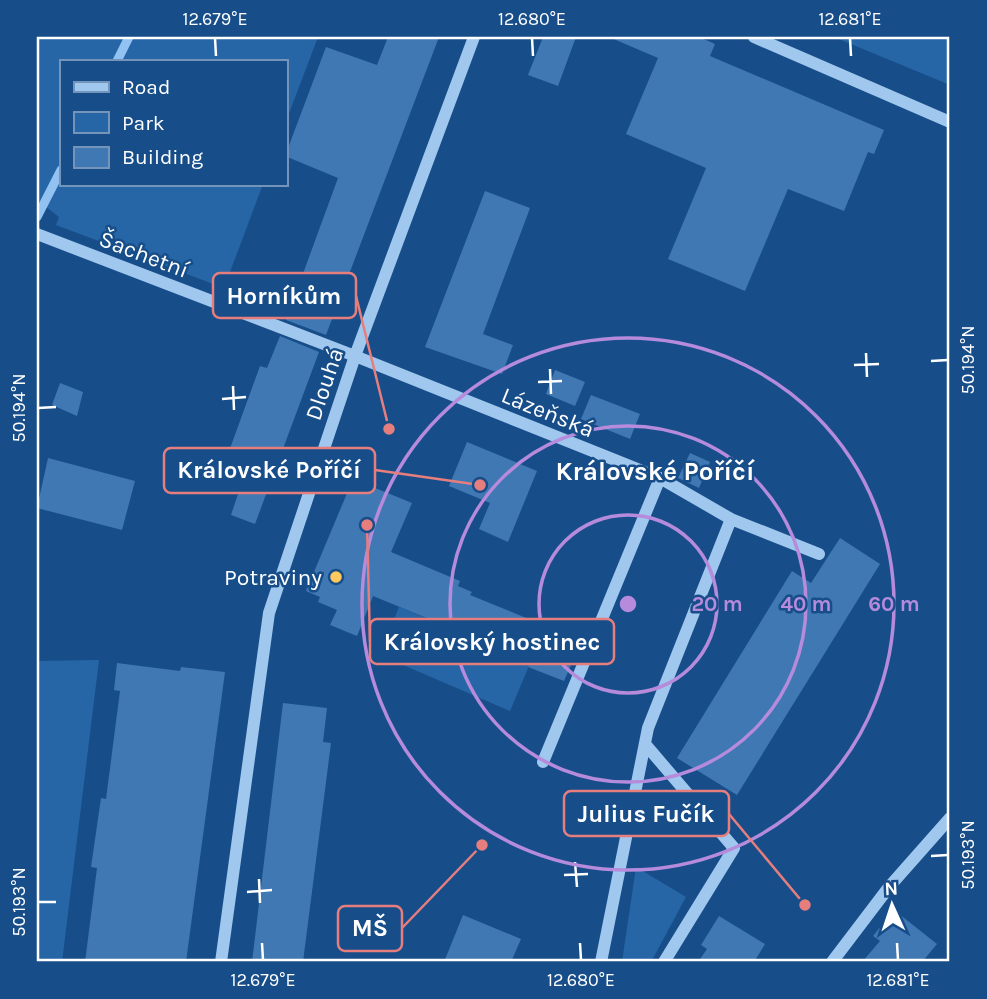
<svg xmlns="http://www.w3.org/2000/svg" width="987" height="999" font-family="Karla,sans-serif">
<rect width="100%" height="100%" fill="#174e8a"/>
<!-- green -->
<path fill="#2666a7" d="M 37,37 L 318,37 L 285,124 L 285,61 L 61,61 L 61,184 L 263,184 L 224,288 L 56,225 L 59,217 L 37,200 Z
M 834,37 L 950,37 L 950,85 Z
M 399,607 L 531,661 L 510,711 L 380,655 Z
M 99,660 L 62,962 L 37,962 L 37,661 Z
M 636,867 L 686,897 L 651,962 L 622,962 Z"/>
<g fill="none" stroke-linecap="round" stroke-linejoin="round">
<!-- stream -->
<path stroke="#92c2f1" stroke-width="9" d="M 117,61 L 129,37
M 37,217 L 61,170"/>
</g>
<!-- building -->
<path fill="#3f78b3" d="M 388,37 L 439,37 L 326,335 L 286,320 L 338,178 L 285,156 L 326,47 L 377,65 Z
M 543,37 L 576,37 L 558,86 L 528,75 Z
M 609,37 L 699,37 L 715,44 L 710,56 L 884,130 L 874,154 L 868,152 L 844,211 L 788,189 L 745,291 L 668,259 L 706,168 L 626,134 L 658,58 Z
M 485,191 L 530,208 L 483,334 L 513,345 L 502,374 L 425,347 Z
M 280,336 L 319,352 L 255,524 L 231,515 L 241,485 L 220,476 L 260,366 L 267,368 Z
M 555,370 L 585,382 L 575,406 L 546,394 Z
M 60,383 L 83,392 L 77,416 L 52,405 Z
M 591,395 L 640,414 L 630,439 L 581,419 Z
M 467,442 L 537,471 L 508,542 L 479,529 L 490,503 L 449,486 Z
M 690,453 L 710,462 L 699,488 L 678,478 Z
M 48,458 L 135,481 L 122,530 L 37,508 Z
M 353,479 L 412,503 L 391,552 L 460,581 L 458,586 L 472,592 L 470,595 L 546,626 L 549,619 L 584,635 L 564,681 L 528,667 L 531,661 L 373,596 L 357,636 L 330,625 L 337,610 L 318,602 L 320,597 L 306,591 Z
M 840,538 L 880,564 L 737,795 L 677,758 L 792,571 L 811,583 Z
M 117,663 L 180,671 L 181,667 L 225,672 L 186,962 L 85,962 L 97,868 L 91,867 L 101,798 L 106,799 L 120,691 L 114,690 Z
M 283,703 L 327,708 L 323,742 L 331,743 L 303,962 L 252,962 Z
M 894,910 L 937,944 L 922,962 L 862,962 L 880,941 L 873,936 Z
M 463,915 L 521,939 L 511,962 L 444,962 Z
M 719,916 L 765,944 L 754,962 L 698,962 L 707,949 L 701,945 Z"/>
<g fill="none" stroke-linecap="round" stroke-linejoin="round">
<!-- minor -->
<path stroke="#a0c7ee" stroke-width="12" d="M 754,37 L 950,122
M 37,234 L 355,356 L 660,478 L 731,519 L 819,554
M 645,744 L 734,848 L 664,962
M 543,762 L 660,478
M 221,962 L 269,613 L 355,356 L 474,37
M 601,962 L 648,728 L 731,519
M 832,962 L 889,887 L 950,818"/>
</g>
<!-- ticks -->
<path fill="none" stroke="#fff" stroke-width="2.5" d="M 215,38 L 216,56M 532,38 L 533,56M 850,38 L 851,56M 866,353 L 867,377M 931,361 L 948,360M 854,365 L 879,364M 550,369 L 551,394M 538,382 L 562,381M 233,386 L 234,410M 222,399 L 246,397M 38,408 L 56,407M 931,856 L 948,855M 575,862 L 577,887M 564,875 L 588,874M 259,879 L 260,903M 247,892 L 272,890M 38,902 L 56,902M 262,943 L 263,960M 580,943 L 581,960M 897,943 L 898,960"/>
<!-- distance rings -->
<g fill="none" stroke="#b68bdc" stroke-width="3.5">
<circle cx="628" cy="604" r="89"/>
<circle cx="628" cy="604" r="178"/>
<circle cx="628" cy="604" r="266"/>
</g>
<!-- markers -->
<circle fill="#ffc95d" stroke="#174e8a" stroke-width="2.5" cx="336" cy="577" r="7"/>
<g text-anchor="middle" stroke-width="5" stroke-linejoin="round" paint-order="stroke">
<!-- street labels -->
<g font-size="23" fill="#fff" stroke="#174e8a">
<text transform="translate(144 254) rotate(21)" y="8">Šachetní</text>
<text transform="translate(324 384) rotate(-71)" y="8">Dlouhá</text>
<text transform="translate(548 412) rotate(22)" y="8">Lázeňská</text>
</g>
<!-- poi labels -->
<g font-size="23" fill="#fff" stroke="#174e8a" text-anchor="end">
<text x="322" y="585">Potraviny</text>
</g>
<!-- quarter labels -->
<g font-size="26" font-weight="bold" fill="#fff" stroke="#174e8a">
<text x="655" y="480">Královské Poříčí</text>
</g>
</g>
<circle cx="628" cy="604" r="10" fill="#b68bdc" stroke="#174e8a" stroke-width="3.5"/>
<g font-size="21" text-anchor="middle" font-weight="bold" fill="#b68bdc" stroke="#174e8a" stroke-width="5" stroke-linejoin="round" paint-order="stroke">
<text x="717" y="611">20 m</text>
<text x="806" y="611">40 m</text>
<text x="894" y="611">60 m</text>
</g>
<!-- callouts -->
<path fill="none" stroke="#e67e7e" stroke-width="2.5" d="M389 429L356 296M480 485L375 470M367 525L370 641M805 905L729 814M482 845L402 928"/>
<g fill="#e67e7e" stroke="#174e8a" stroke-width="2.5">
<circle cx="389" cy="429" r="7"/>
<circle cx="480" cy="485" r="7"/>
<circle cx="367" cy="525" r="7"/>
<circle cx="805" cy="905" r="7"/>
<circle cx="482" cy="845" r="7"/>
</g>
<g fill="#174e8a" stroke="#e67e7e" stroke-width="2.5">
<rect x="213" y="273" width="143" height="45" rx="7"/>
<rect x="164" y="448" width="211" height="45" rx="7"/>
<rect x="370" y="619" width="244" height="45" rx="7"/>
<rect x="564" y="791" width="165" height="45" rx="7"/>
<rect x="338" y="906" width="64" height="45" rx="7"/>
</g>
<g font-size="24" text-anchor="middle" font-weight="bold" fill="#fff">
<text x="284" y="304">Horníkům</text>
<text x="269" y="478">Královské Poříčí</text>
<text x="492" y="650">Královský hostinec</text>
<text x="646" y="822">Julius Fučík</text>
<text x="370" y="936">MŠ</text>
</g>
<!-- border -->
<rect width="987" height="999" fill="none" stroke="#174e8a" stroke-width="77"/>
<!-- legend -->
<rect x="60" y="60" width="228" height="126" fill="#174e8a" stroke="#7495b9" stroke-width="2"/>
<rect x="74" y="82" width="35" height="10" fill="#a0c7ee" stroke="#7495b9" stroke-width="2"/>
<text x="122" y="94" font-size="21" fill="#ffffff">Road</text>
<rect x="74" y="112" width="35" height="21" fill="#2666a7" stroke="#7495b9" stroke-width="2"/>
<text x="122" y="130" font-size="21" fill="#ffffff">Park</text>
<rect x="74" y="147" width="35" height="21" fill="#3f78b3" stroke="#7495b9" stroke-width="2"/>
<text x="122" y="164" font-size="21" fill="#ffffff">Building</text>
<!-- north arrow -->
<g transform="translate(892 905) rotate(357)" stroke="#174e8a" stroke-width="5" paint-order="stroke">
<path d="M0-5L12 26L0 18L-12 26Z" fill="#ffffff"/>
<text y="-10" font-size="19" font-weight="bold" text-anchor="middle" fill="#ffffff">N</text>
</g>
<rect x="38" y="38" width="910" height="922" fill="none" stroke="#fff" stroke-width="2.5"/>
<g font-size="18" text-anchor="middle" fill="#fff">
<text x="215" y="25">12.679°E</text>
<text x="532" y="25">12.680°E</text>
<text x="850" y="25">12.681°E</text>
<text transform="translate(968 360) rotate(-90)" y="6">50.194°N</text>
<text transform="translate(19 408) rotate(-90)" y="6">50.194°N</text>
<text transform="translate(968 855) rotate(-90)" y="6">50.193°N</text>
<text transform="translate(19 902) rotate(-90)" y="6">50.193°N</text>
<text x="263" y="986">12.679°E</text>
<text x="581" y="986">12.680°E</text>
<text x="898" y="986">12.681°E</text>
</g>
</svg>
